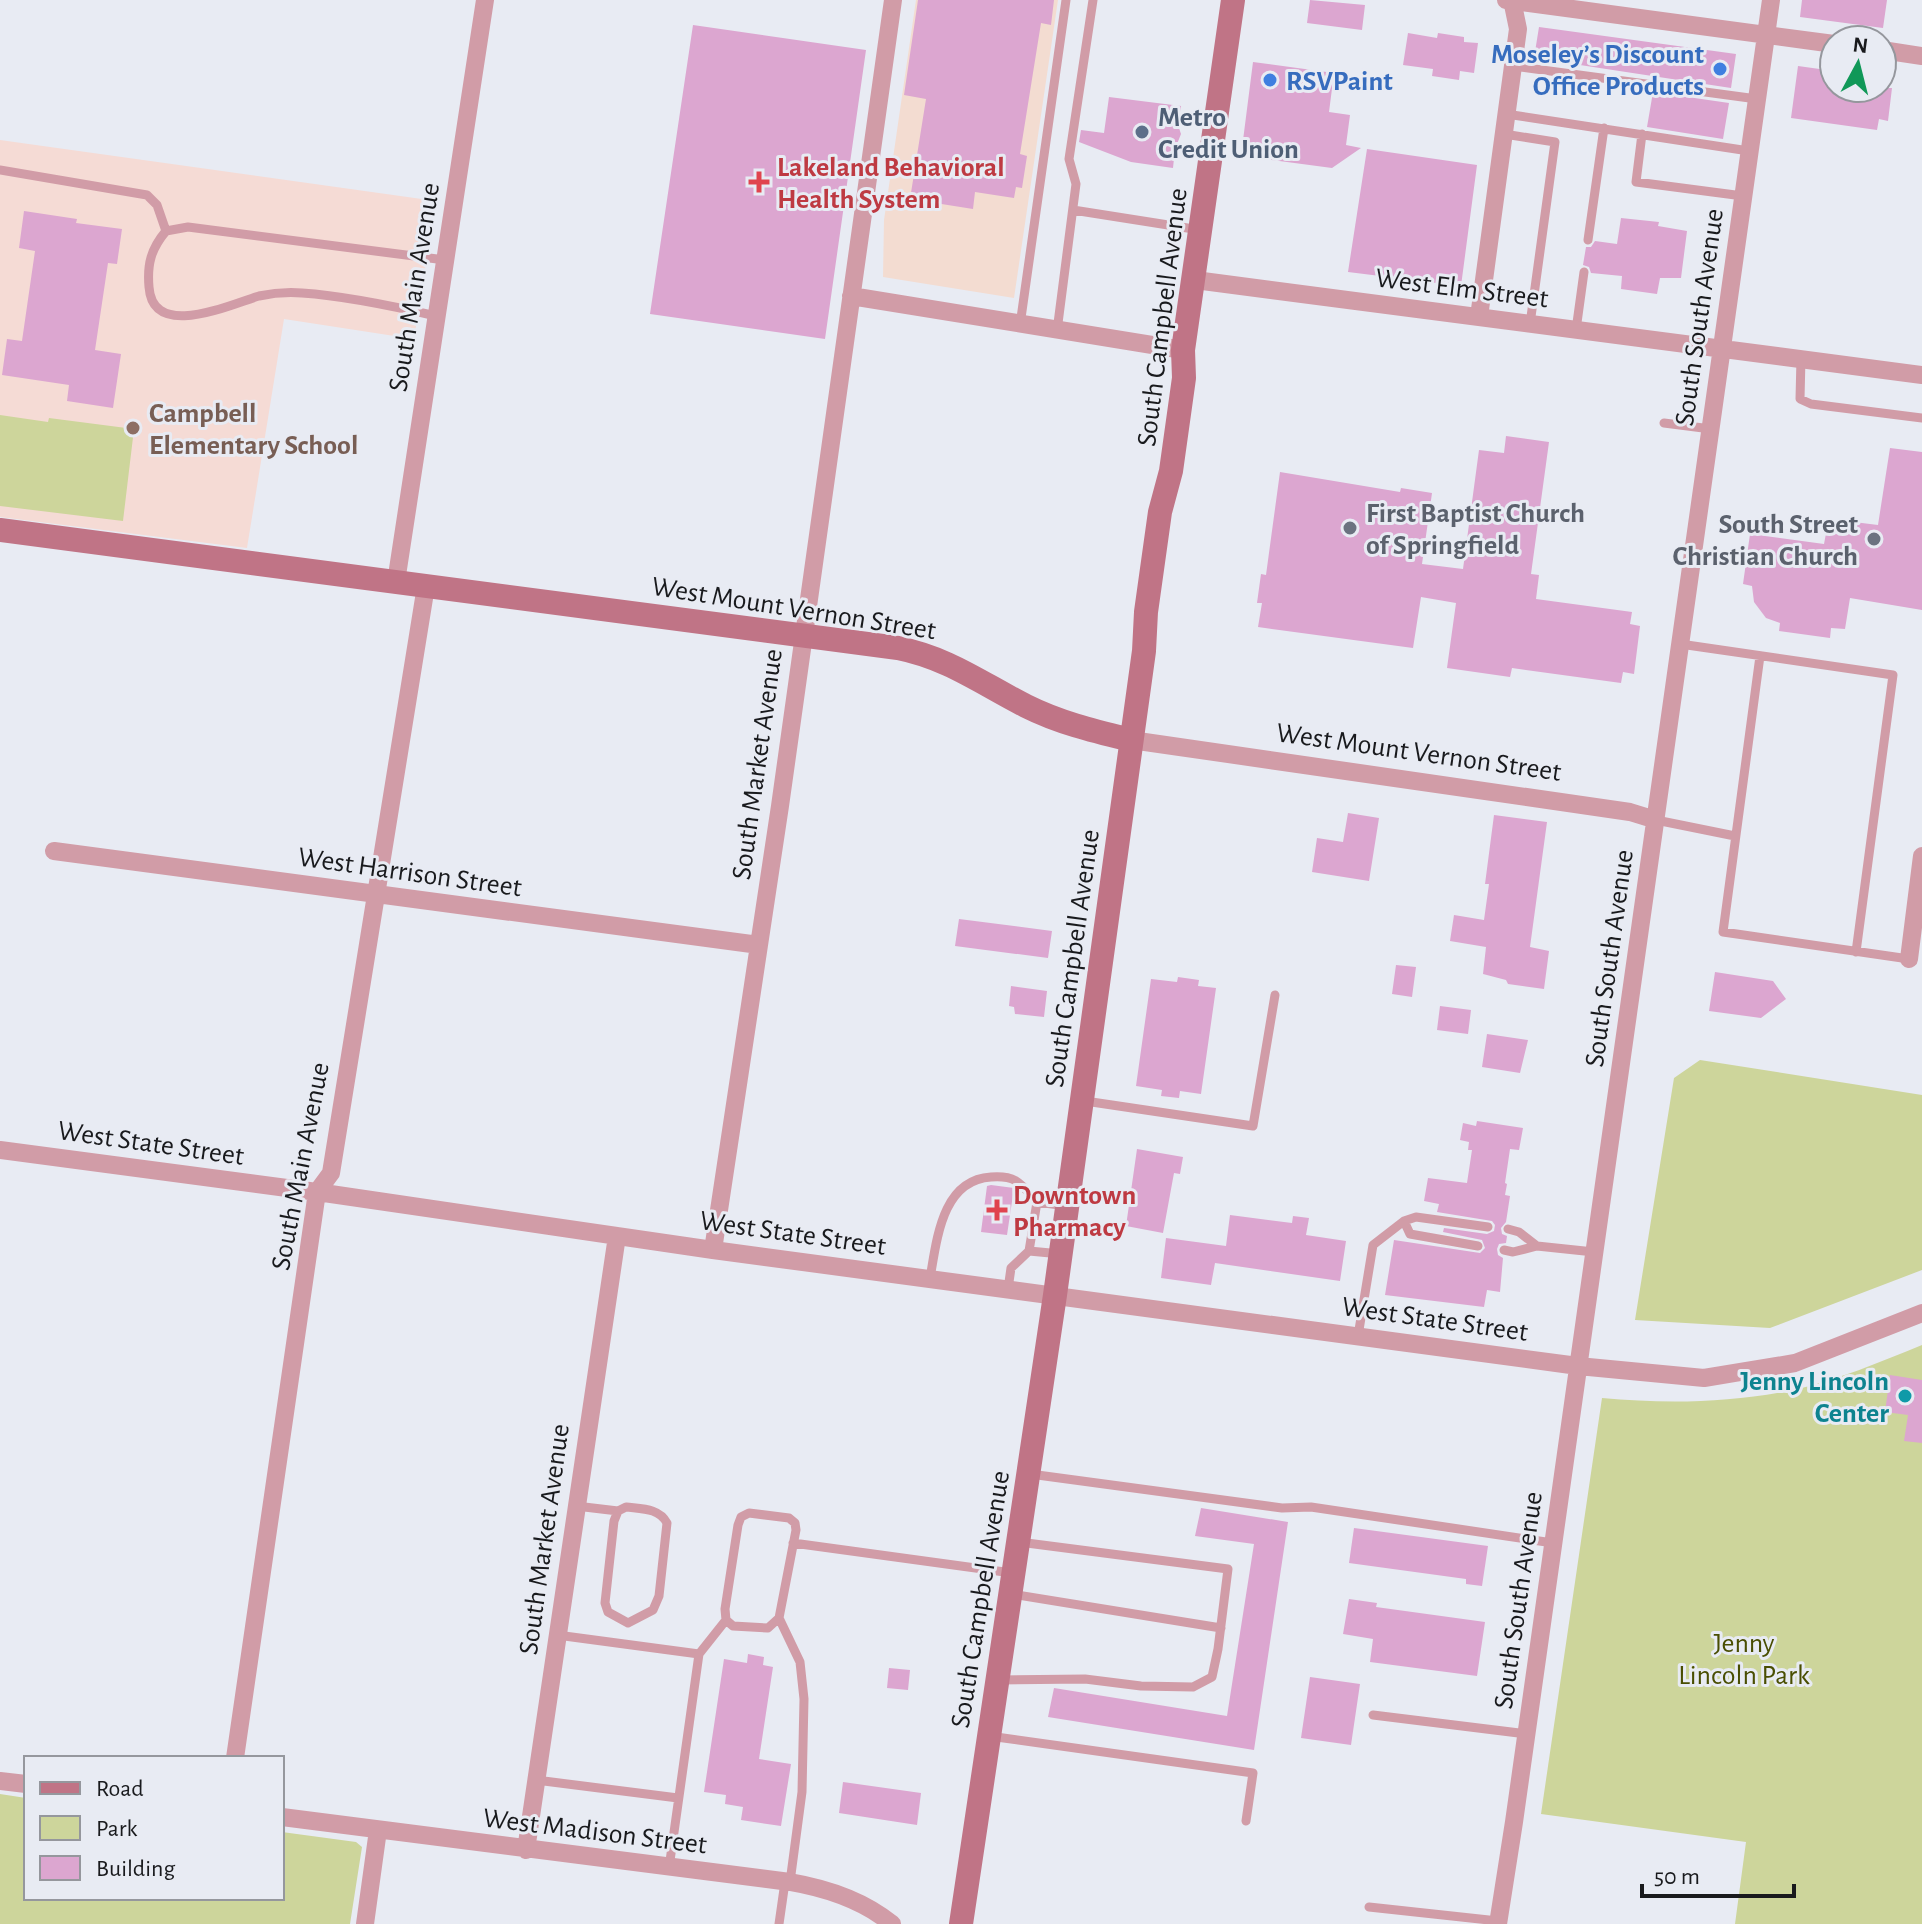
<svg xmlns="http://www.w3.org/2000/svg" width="1922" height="1924" font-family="'Alegreya Sans',sans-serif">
<rect width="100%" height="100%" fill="#e8ebf3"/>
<!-- education -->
<path fill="#f5dbd5" d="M 0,140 L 436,201 L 414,339 L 284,319 L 247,548 L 0,517 Z"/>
<!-- medical -->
<path fill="#f3dcd1" d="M 916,0 L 1058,0 L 1014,298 L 883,277 L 884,220 Z"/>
<!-- green -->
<path fill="#cdd59b" d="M 0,415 L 48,422 L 49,418 L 134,429 L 123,521 L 0,506 Z
M 1700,1060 L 1922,1095 L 1922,1270 L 1770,1328 L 1635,1320 L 1674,1078 Z
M 1922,1345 L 1922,1924 L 1735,1924 L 1746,1842 L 1541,1814 L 1602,1398 C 1666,1404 1730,1403 1793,1390 C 1838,1380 1880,1362 1922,1345 Z
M 0,1794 L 26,1798 L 26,1898 L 282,1898 L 282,1832 L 356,1842 L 362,1847 L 350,1924 L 0,1924 Z"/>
<!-- building -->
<path fill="#dca6d0" d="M 918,0 L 1054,0 L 1051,25 L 1041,23 L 1020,154 L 1027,156 L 1022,188 L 1016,187 L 1014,198 L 975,192 L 973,209 L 910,199 L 926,99 L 904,95 Z
M 1310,0 L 1365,5 L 1362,30 L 1307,23 Z
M 1802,0 L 1887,0 L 1883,28 L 1800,17 Z
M 693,25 L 866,50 L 825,339 L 650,314 Z
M 1539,27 L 1736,54 L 1731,88 L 1534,58 Z
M 1408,33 L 1437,38 L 1438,33 L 1464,37 L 1464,42 L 1478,43 L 1474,73 L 1460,71 L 1459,80 L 1432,76 L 1433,69 L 1403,65 Z
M 1253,62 L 1334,73 L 1329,112 L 1350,115 L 1346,145 L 1361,148 L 1332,168 L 1241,156 Z
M 1798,66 L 1834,71 L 1834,88 L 1892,88 L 1888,121 L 1879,119 L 1877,130 L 1791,118 Z
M 1653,92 L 1729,103 L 1723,139 L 1647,127 Z
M 1109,97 L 1181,106 L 1178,125 L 1181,134 L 1175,149 L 1173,168 L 1131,162 L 1079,142 L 1081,130 L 1104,133 Z
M 1367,149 L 1477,165 L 1461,286 L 1348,272 Z
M 24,211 L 77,219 L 76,223 L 122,229 L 117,264 L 108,263 L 95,350 L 121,354 L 113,408 L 67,401 L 69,385 L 2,375 L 7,339 L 22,341 L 35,251 L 19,248 Z
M 1621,218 L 1659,222 L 1658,226 L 1687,231 L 1681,278 L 1660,278 L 1657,294 L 1621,289 L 1622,276 L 1591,273 L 1589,267 L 1583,265 L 1586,247 L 1591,247 L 1595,241 L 1617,244 Z
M 1506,436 L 1549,442 L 1531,574 L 1539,575 L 1536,599 L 1632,612 L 1630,624 L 1640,626 L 1634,674 L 1623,672 L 1621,683 L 1512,668 L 1510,677 L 1447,668 L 1456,603 L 1421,597 L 1413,648 L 1258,627 L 1262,603 L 1257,603 L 1261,574 L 1266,575 L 1280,472 L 1400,492 L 1401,488 L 1432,493 L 1422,564 L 1463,569 L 1479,450 L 1504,453 Z
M 1890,448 L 1922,452 L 1922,610 L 1850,598 L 1845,629 L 1831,628 L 1830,638 L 1779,631 L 1780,623 L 1766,618 L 1754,602 L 1752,586 L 1743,584 L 1750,534 L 1824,544 L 1827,528 L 1853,532 L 1854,522 L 1878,525 Z
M 1348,813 L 1379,818 L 1369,881 L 1312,872 L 1317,838 L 1343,842 Z
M 1494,815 L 1547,822 L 1530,947 L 1549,951 L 1544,989 L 1508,984 L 1506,980 L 1483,974 L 1486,947 L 1450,941 L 1454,915 L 1484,920 L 1489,884 L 1485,884 Z
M 959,919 L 1052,931 L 1048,958 L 955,946 Z
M 1396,965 L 1416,967 L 1412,997 L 1392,994 Z
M 1715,972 L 1773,981 L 1786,999 L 1761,1018 L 1709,1011 Z
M 1178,977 L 1199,980 L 1198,986 L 1216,988 L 1201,1094 L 1180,1091 L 1179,1098 L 1161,1096 L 1162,1090 L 1136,1086 L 1151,979 L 1177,982 Z
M 1011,986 L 1047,991 L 1044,1017 L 1015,1014 L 1014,1007 L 1009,1006 Z
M 1440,1006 L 1471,1010 L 1468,1034 L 1437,1030 Z
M 1487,1034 L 1528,1040 L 1520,1073 L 1482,1067 Z
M 1477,1121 L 1523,1128 L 1519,1150 L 1510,1149 L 1505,1183 L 1507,1184 L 1505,1195 L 1510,1196 L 1506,1222 L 1501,1228 L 1502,1234 L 1507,1236 L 1506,1243 L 1499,1244 L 1497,1249 L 1498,1255 L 1503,1258 L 1500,1292 L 1487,1290 L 1484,1307 L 1385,1295 L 1394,1240 L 1480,1253 L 1485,1248 L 1482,1240 L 1443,1232 L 1444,1228 L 1487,1234 L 1494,1231 L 1495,1225 L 1492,1221 L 1437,1212 L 1439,1204 L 1424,1201 L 1428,1178 L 1467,1183 L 1472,1150 L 1468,1150 L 1469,1142 L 1460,1140 L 1463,1123 L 1476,1126 Z
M 1137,1149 L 1183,1157 L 1180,1174 L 1174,1173 L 1163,1233 L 1126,1226 Z
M 991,1185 L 1014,1188 L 1007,1235 L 981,1232 L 987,1186 Z
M 1230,1215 L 1292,1223 L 1293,1216 L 1309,1218 L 1306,1235 L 1346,1241 L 1340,1281 L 1215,1263 L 1211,1285 L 1161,1278 L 1166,1238 L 1226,1246 Z
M 1890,1375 L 1922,1380 L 1922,1443 L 1904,1441 L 1908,1415 L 1885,1412 Z
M 1201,1508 L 1288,1522 L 1254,1750 L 1048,1717 L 1054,1688 L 1227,1716 L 1254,1544 L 1195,1536 Z
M 1354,1528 L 1488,1546 L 1482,1586 L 1466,1584 L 1466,1579 L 1349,1563 Z
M 1349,1599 L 1377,1603 L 1376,1607 L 1485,1622 L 1477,1676 L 1370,1662 L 1373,1639 L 1343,1634 Z
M 748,1654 L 764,1657 L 763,1665 L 773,1667 L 759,1759 L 791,1764 L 781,1826 L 741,1820 L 743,1807 L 725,1804 L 726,1795 L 704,1792 L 724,1659 L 747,1663 Z
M 889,1668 L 910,1670 L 908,1690 L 887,1688 Z
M 1310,1677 L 1360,1684 L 1351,1745 L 1301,1738 Z
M 843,1782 L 921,1793 L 917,1825 L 839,1813 Z"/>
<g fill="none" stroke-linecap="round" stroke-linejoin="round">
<!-- lane -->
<path stroke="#d19ca7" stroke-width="9" d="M 1513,66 L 1757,99
M 1506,114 L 1749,151
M 1504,134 L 1555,142 L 1530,324
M 1642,134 L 1636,182 L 1743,196
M 0,170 L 147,195 L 157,205 L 166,231
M 1073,210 L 1200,230
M 1588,240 L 1604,128
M 436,316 C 393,306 346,296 302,293 C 289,292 273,293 259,296 C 231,304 153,341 149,287 C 147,264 151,249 166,231 L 188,227 L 445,260
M 1020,325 L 1066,0
M 1576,330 L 1584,272
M 1057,331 L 1076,184 L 1069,159 L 1093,0
M 1801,358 L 1800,399 L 1811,404 L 1922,418
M 1664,423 L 1711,429
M 1680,644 L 1893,675 L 1856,952
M 1760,656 L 1723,932 L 1909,959
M 1656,820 L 1735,836
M 1085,1101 L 1253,1126 L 1275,995
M 1404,1221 L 1410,1234 L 1478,1246
M 1508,1229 L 1519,1232 L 1537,1246
M 1504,1250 L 1513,1252 L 1537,1246 L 1594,1252
M 1029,1251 L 1061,1254
M 930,1278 C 937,1239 942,1180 991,1177 C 1017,1175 1021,1184 1037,1202
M 1008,1289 L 1011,1268 L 1029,1251 L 1037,1202 L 1067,1206
M 1358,1336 L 1373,1245 L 1404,1221 L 1416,1217 L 1488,1227
M 1030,1474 L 1282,1508 L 1311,1507 L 1553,1543
M 576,1506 L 618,1511
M 626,1507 C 642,1509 659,1508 667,1523 L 659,1596 L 653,1610 L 628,1623 L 608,1612 L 605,1603 L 614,1521 L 618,1511 Z
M 749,1513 L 789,1518 L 795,1523 L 796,1530 L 779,1618 L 768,1628 L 733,1626 L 726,1620 L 725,1609 L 738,1525 L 741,1517 Z
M 793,1543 L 1012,1573
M 1011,1594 L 1221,1628
M 779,1618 L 800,1662 L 804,1699 L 802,1792 L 790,1882
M 557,1635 L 699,1654
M 998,1680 L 1085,1679 L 1141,1686 L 1193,1687 L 1212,1677 L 1218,1649 L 1228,1569 L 1019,1542
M 1373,1715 L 1527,1734
M 989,1736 L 1253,1773 L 1246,1821
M 536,1780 L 678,1798
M 669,1868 L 699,1654 L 726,1620
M 1369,1907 L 1498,1921
M 779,1924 L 785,1882"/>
<!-- street -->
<path stroke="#d19ca7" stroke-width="18" d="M 1506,0 L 1834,44
M 1882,50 L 1922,56
M 1195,280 L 1922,375
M 851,296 L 1183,350
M 1479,317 L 1518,29 L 1512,0
M 396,582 L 485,0
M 1131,740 L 1630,812 L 1656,820
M 54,851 L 759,945
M 1909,959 L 1922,856
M 0,1150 L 317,1192 L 713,1250 L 1578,1366 L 1704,1378 L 1795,1363 L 1922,1313
M 713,1250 L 780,806 L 893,0
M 235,1758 L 317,1192 L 331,1173 L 426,586
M 0,1781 L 26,1784
M 282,1817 L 790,1882 C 825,1888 864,1901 892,1924
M 526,1850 L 617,1236
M 365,1924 L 378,1830
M 1498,1924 L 1514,1822 L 1771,0"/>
<!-- secondary -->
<path stroke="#c07486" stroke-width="24" d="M 0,530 L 898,648 C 948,658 981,683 1026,706 C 1060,723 1094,731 1131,740
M 961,1924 L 1055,1295 L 1144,651 L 1146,612 L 1160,512 L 1171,471 L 1184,378 L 1183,350 L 1233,0"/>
</g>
<!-- markers -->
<g fill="#3f7fe0" stroke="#e8ebf3" stroke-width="3">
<circle cx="1720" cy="69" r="8"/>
<circle cx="1270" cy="80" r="8"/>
</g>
<circle fill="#5c6f8a" stroke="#e8ebf3" stroke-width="3" cx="1142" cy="132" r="8"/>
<g fill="#e0444e" stroke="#e8ebf3" stroke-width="3">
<path d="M755 170h8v8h8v8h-8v8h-8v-8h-8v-8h8z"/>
<path d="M993 1198h8v8h8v8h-8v8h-8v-8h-8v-8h8z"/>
</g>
<circle fill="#8d6e63" stroke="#e8ebf3" stroke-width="3" cx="133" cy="428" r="8"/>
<g fill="#6b7280" stroke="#e8ebf3" stroke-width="3">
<circle cx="1350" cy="528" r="8"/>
<circle cx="1874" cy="539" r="8"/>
</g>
<circle fill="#0f9aa8" stroke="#e8ebf3" stroke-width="3" cx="1905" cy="1396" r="8"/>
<g text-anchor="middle" stroke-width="6" stroke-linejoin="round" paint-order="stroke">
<!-- shop labels -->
<g font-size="28" font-weight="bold" fill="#366cbe" stroke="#e8ebf3" text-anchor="end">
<text x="1704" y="63">Moseley’s Discount<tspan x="1704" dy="32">Office Products</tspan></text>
<text x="1286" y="90" text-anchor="start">RSVPaint</text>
</g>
<!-- service labels -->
<g font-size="28" font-weight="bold" fill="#4e5e75" stroke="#e8ebf3" text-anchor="start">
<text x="1158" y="126">Metro<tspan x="1158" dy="32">Credit Union</tspan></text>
</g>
<!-- health labels -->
<g font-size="28" font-weight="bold" fill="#be3a42" stroke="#e8ebf3" text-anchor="start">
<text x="777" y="176">Lakeland Behavioral<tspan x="777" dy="32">Health System</tspan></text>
<text x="1013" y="1204">Downtown<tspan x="1013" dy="32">Pharmacy</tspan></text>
</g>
<!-- street labels -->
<g font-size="28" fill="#191a1d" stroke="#e8ebf3">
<text transform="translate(413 287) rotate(-81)" y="10">South Main Avenue</text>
<text transform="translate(1462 287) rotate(7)" y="10">West Elm Street</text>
<text transform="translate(1161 317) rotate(-83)" y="10">South Campbell Avenue</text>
<text transform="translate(1698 317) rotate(-82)" y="10">South South Avenue</text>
<text transform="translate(794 607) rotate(9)" y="10">West Mount Vernon Street</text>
<text transform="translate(1419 751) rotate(8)" y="10">West Mount Vernon Street</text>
<text transform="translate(756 764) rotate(-82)" y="10">South Market Avenue</text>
<text transform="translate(410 871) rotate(8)" y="10">West Harrison Street</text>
<text transform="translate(1071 958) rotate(-82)" y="10">South Campbell Avenue</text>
<text transform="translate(1608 958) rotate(-82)" y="10">South South Avenue</text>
<text transform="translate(151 1142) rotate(8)" y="10">West State Street</text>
<text transform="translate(299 1166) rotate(-79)" y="10">South Main Avenue</text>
<text transform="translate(793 1232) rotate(8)" y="10">West State Street</text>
<text transform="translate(1435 1318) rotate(8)" y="10">West State Street</text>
<text transform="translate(543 1539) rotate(-82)" y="10">South Market Avenue</text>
<text transform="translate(979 1599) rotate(-81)" y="10">South Campbell Avenue</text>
<text transform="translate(1517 1600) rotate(-82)" y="10">South South Avenue</text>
<text transform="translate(595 1830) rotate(7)" y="10">West Madison Street</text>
</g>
<!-- education labels -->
<g font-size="28" font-weight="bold" fill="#785e54" stroke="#e8ebf3" text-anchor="start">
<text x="149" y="422">Campbell<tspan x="149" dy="32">Elementary School</tspan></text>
</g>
<!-- worship labels -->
<g font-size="28" font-weight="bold" fill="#5b616d" stroke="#e8ebf3" text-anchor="start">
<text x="1366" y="522">First Baptist Church<tspan x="1366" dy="32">of Springfield</tspan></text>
<text x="1858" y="533" text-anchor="end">South Street<tspan x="1858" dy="32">Christian Church</tspan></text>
</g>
<!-- culture labels -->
<g font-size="28" font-weight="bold" fill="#0d838f" stroke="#e8ebf3" text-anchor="end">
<text x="1889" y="1390">Jenny Lincoln<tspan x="1889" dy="32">Center</tspan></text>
</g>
<!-- park labels -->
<g font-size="28" fill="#494e02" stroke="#e8ebf3">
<text x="1744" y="1652">Jenny<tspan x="1744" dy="32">Lincoln Park</tspan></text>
</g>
</g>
<!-- legend -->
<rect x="24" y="1756" width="260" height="144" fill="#e8ebf3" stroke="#95979d" stroke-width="2"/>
<rect x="40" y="1782" width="40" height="12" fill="#c07486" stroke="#95979d" stroke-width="2"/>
<text x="96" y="1796" font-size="24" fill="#191a1d">Road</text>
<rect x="40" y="1816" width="40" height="24" fill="#cdd59b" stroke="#95979d" stroke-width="2"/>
<text x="96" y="1836" font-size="24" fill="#191a1d">Park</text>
<rect x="40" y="1856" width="40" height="24" fill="#dca6d0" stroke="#95979d" stroke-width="2"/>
<text x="96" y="1876" font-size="24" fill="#191a1d">Building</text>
<!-- north arrow -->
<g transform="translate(1858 64) rotate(7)"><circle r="38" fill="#e8ebf3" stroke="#95979d" stroke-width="2"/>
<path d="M0-6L14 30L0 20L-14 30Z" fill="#109858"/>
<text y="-12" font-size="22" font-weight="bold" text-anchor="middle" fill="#191a1d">N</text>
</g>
<!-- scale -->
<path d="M1642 1884v12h152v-12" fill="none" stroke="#191a1d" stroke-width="4"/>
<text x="1654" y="1884" font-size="24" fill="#191a1d" stroke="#e8ebf3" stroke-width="6" paint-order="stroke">50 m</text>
</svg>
